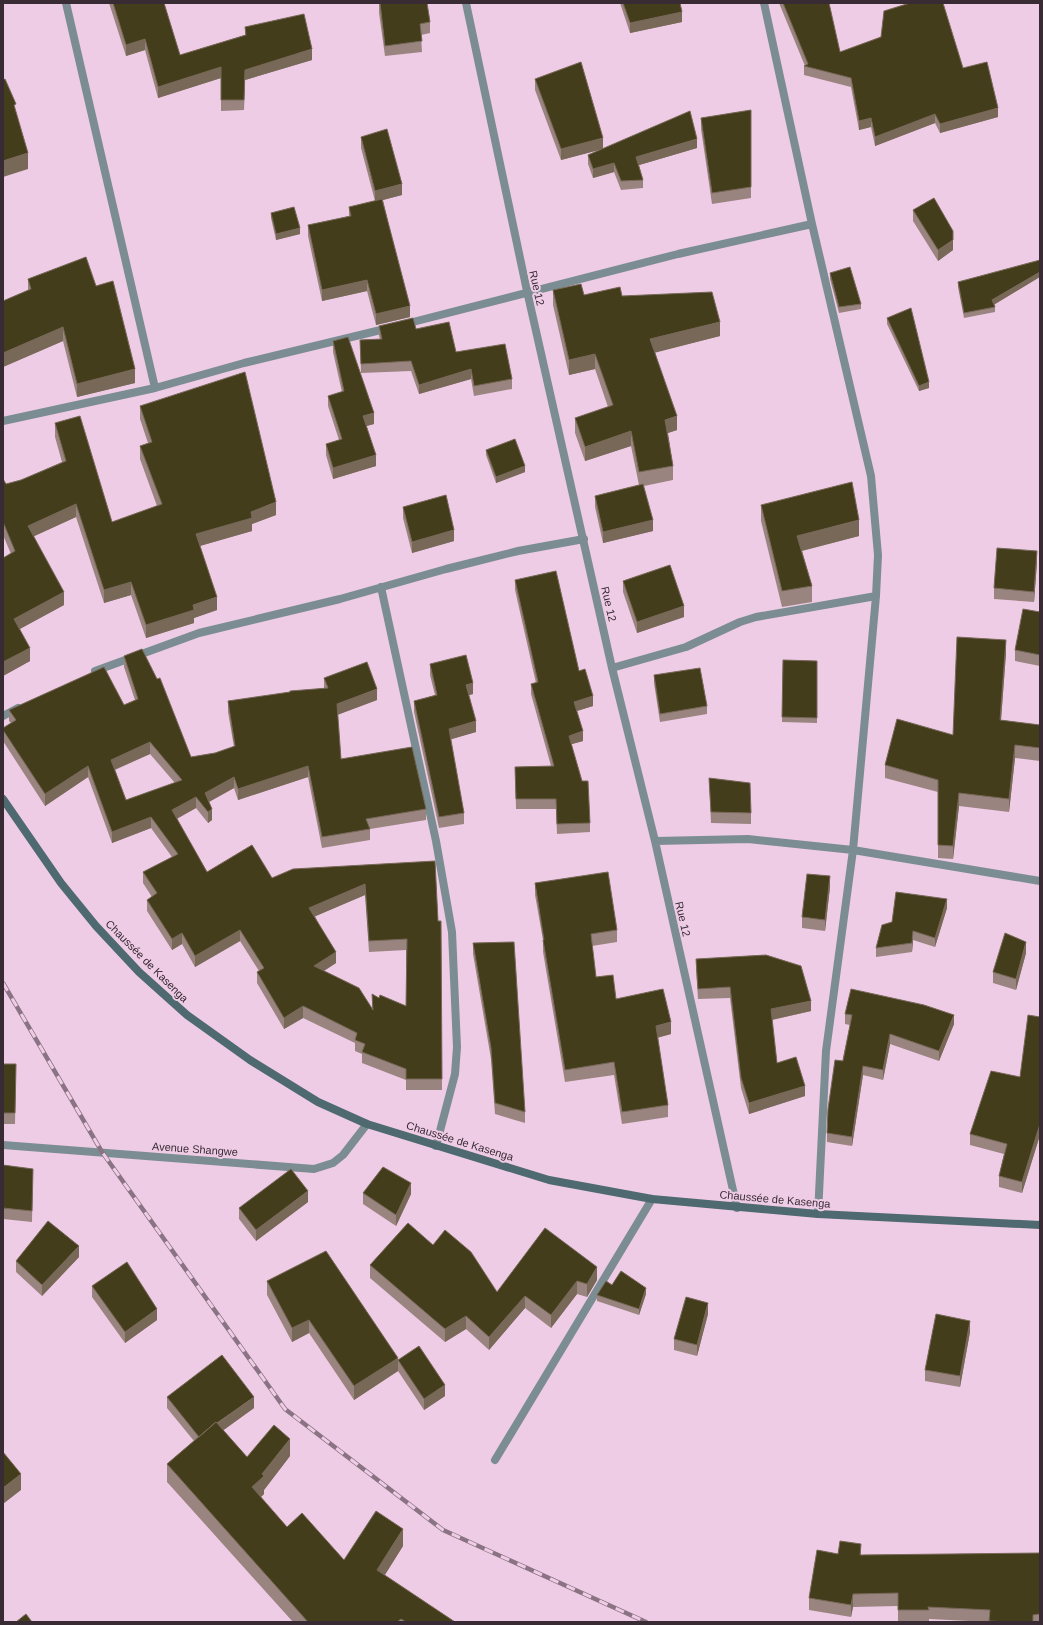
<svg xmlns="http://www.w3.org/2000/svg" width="1043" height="1625" font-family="Arial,sans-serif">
<rect width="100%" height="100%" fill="#efcce5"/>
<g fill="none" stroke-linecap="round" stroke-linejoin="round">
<!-- street -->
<path stroke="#7b8d92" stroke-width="8" d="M 66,3 L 155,388
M 466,3 L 527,291 L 612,668 L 655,841 L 737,1208
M 764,3 L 812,224 L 871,476 L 878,555 L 876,596 L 853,850 L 826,1051 L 818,1214
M 405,324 L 678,254 L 812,224
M 3,421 L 155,388 L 244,363 L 389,328
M 381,587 L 436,841 L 452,932 L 457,1047 L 455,1074 L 436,1146
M 612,668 L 686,647 L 740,622 L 756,617 L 876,596
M 95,671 L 199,633 L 340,599 L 446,569 L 518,551 L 584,539
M 3,716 L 18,708
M 655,841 L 748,839 L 853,850 L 1040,881
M 3,1145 L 314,1169 L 333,1163 L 343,1155 L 367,1124
M 495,1460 L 652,1199"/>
<!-- secondary -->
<path stroke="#4e6970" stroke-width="8" d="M 3,799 L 61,883 L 96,926 L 139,972 L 187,1015 L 250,1060 L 318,1102 L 367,1124 L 549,1180 L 652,1199 L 818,1214 L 1040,1225"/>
<defs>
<path id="rail" d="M 3,983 L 102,1152 L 285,1409 L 443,1530 L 646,1622"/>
</defs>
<!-- rail casing -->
<use href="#rail" stroke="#8a7383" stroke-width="4.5"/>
<!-- rail -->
<use href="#rail" stroke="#efcce5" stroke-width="3" stroke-dasharray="9" stroke-linecap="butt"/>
</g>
<!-- wall -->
<path fill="#9a8480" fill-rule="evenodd" d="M 109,3 L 164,3 L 180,55 L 245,35 L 245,27 L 312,60 L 245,80 L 244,110 L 221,111 L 221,78 L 158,98 L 145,50 L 126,56 Z
M 379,3 L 430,22 L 430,33 L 421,35 L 422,52 L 385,56 L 379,13 Z
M 620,3 L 680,3 L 682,22 L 630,33 Z
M 779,3 L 829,3 L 840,52 L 963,68 L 998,117 L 940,133 L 935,123 L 875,146 L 871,127 L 859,130 L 851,87 L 804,75 L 804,66 L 805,66 Z
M 535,79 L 603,149 L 697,148 L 639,165 L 643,180 L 643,188 L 621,190 L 614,172 L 593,178 L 588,164 L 588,155 L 602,149 L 561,160 L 535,90 Z
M 751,110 L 751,198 L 712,204 L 701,129 L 701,118 Z
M 361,137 L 402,195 L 383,200 L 410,317 L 376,325 L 367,291 L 322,301 L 308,236 L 308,225 L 349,216 L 349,207 L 375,201 L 361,148 Z
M 913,210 L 953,250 L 938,261 L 913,221 Z
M 271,213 L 300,234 L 276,240 L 271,218 Z
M 830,273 L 861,304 L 861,309 L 839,313 L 830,279 Z
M 28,279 L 96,286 L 135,383 L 77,397 L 63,341 L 3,367 L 3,301 L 28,290 Z
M 958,282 L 994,304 L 995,307 L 995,312 L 964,318 L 958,287 Z
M 553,290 L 584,295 L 622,296 L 720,336 L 655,352 L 677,430 L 668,433 L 673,466 L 673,480 L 644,486 L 653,531 L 603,543 L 595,507 L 595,496 L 639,485 L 631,446 L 585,461 L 575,433 L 575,418 L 608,407 L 595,369 L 569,375 L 553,305 Z
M 887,318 L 929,388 L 919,391 L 887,324 Z
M 379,326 L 416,329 L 456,352 L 512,379 L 512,389 L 474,396 L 471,379 L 419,394 L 411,371 L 361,373 L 360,340 L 380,339 L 379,336 Z
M 333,341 L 374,424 L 366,426 L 376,466 L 333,479 L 326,455 L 326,444 L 339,440 L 328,406 L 328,396 L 342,392 L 333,352 Z
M 140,406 L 276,515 L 252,524 L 252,531 L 200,546 L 217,610 L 194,618 L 194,623 L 146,638 L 131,595 L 104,603 L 76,517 L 34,536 L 64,605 L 20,629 L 30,661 L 3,676 L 3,558 L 11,554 L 3,535 L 3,479 L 6,484 L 21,480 L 62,462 L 55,437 L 55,423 L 112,522 L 157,506 L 140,459 L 140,446 L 148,443 L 140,419 Z
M 486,450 L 525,472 L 496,483 L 486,455 Z
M 761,505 L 859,536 L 802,551 L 812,586 L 812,602 L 782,607 L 761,521 Z
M 403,507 L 454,541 L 412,553 L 403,518 Z
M 1037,562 L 1034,602 L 994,599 L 994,588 Z
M 515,580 L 579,671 L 593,706 L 576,711 L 583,741 L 571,744 L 590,823 L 590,832 L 557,834 L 556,809 L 516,809 L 515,767 L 551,766 L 531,694 L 531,684 L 536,683 L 515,590 Z
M 623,581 L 684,617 L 637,633 L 623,592 Z
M 1040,612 L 1040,666 L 1015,661 L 1015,650 Z
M 1006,653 L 1001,720 L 1040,725 L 1040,761 L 1015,758 L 1009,812 L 959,806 L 953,859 L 938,858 L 938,792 L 885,778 L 885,765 L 953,735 Z
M 124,656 L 191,757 L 215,753 L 234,747 L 228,712 L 228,701 L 324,688 L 324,678 L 377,700 L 337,715 L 341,759 L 426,809 L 426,820 L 370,829 L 370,840 L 322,848 L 308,777 L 238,800 L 234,788 L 209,802 L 212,820 L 208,823 L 196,808 L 177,819 L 207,872 L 272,878 L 435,861 L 438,921 L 441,921 L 442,1090 L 406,1090 L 406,1080 L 362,1063 L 362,1054 L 355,1051 L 355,1043 L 303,1018 L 284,1029 L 257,983 L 257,972 L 259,971 L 240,941 L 195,967 L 182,944 L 172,950 L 147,911 L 147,900 L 152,897 L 143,883 L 143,872 L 172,857 L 151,828 L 112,843 L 88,777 L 45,806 L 3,741 L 3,728 L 11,723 L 9,721 L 9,710 L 124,705 L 135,700 L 124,667 ZM 150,754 L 175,783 L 126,800 L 115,770 ZM 365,895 L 369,952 L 406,950 L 406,1006 L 379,998 L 372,994 L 372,1009 L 324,971 L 336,963 L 315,916 Z
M 783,660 L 817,661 L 817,723 L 782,722 Z
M 430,664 L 473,694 L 468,695 L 476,732 L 450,739 L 464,813 L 464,824 L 439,828 L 414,712 L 414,701 L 435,695 L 430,675 Z
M 654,675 L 707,706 L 707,714 L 660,722 L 654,683 Z
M 709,778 L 751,813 L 751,824 L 711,823 Z
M 535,883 L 617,930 L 617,942 L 592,946 L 596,977 L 616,999 L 671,1034 L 657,1038 L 668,1105 L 668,1117 L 622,1124 L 614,1075 L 565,1082 L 543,952 L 543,940 L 535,895 Z
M 830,887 L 825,931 L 802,928 L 802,917 Z
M 947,908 L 935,947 L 913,940 L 912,952 L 876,957 L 876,948 Z
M 473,943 L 525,1112 L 525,1123 L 495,1114 L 491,1059 L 473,954 Z
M 1026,953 L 1016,990 L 993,983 L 993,972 Z
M 696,959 L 811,1011 L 772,1020 L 777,1063 L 805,1096 L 749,1114 L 741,1088 L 730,998 L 698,999 L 696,969 Z
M 845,1014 L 954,1024 L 939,1061 L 890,1044 L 883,1080 L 863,1075 L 852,1146 L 827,1142 L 827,1133 L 850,1025 L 845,1024 Z
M 1040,1017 L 1040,1135 L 1022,1193 L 999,1187 L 999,1176 L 1004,1154 L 970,1145 L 970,1134 L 1020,1077 Z
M 3,1064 L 16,1064 L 15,1124 L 3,1124 Z
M 3,1165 L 33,1169 L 32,1222 L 3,1219 Z
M 363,1193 L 411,1194 L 396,1226 L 363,1204 Z
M 308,1202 L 256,1241 L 239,1219 L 239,1208 Z
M 545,1228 L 597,1280 L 587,1297 L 577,1294 L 551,1328 L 525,1308 L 489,1350 L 466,1329 L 445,1342 L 370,1278 L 370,1265 L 433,1245 L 497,1292 Z
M 79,1257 L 42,1296 L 16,1272 L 16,1261 Z
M 267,1281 L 398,1360 L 445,1396 L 424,1410 L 398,1371 L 354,1400 L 309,1333 L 292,1342 L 267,1295 Z
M 612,1285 L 646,1294 L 639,1315 L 597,1301 L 597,1295 Z
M 92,1286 L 157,1320 L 125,1343 L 92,1297 Z
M 708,1314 L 697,1356 L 674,1350 L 674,1339 Z
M 970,1332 L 960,1387 L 925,1381 L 925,1370 Z
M 167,1397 L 254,1408 L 223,1430 L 247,1457 L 290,1456 L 264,1490 L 264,1494 L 261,1497 L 287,1527 L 344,1560 L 403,1546 L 385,1575 L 455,1622 L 293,1622 L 167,1482 L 167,1464 L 194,1441 L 167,1408 Z
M 1040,1553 L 1040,1622 L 989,1622 L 929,1619 L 929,1622 L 898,1622 L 898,1606 L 853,1607 L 851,1617 L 809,1610 L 809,1598 L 838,1554 L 861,1555 Z"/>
<!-- shaded-wall -->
<path fill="#776858" d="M 682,12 L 682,22 L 630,33 L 630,23 Z
M 145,39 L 145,50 L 126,56 L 126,45 Z
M 312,49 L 312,60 L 245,80 L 244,110 L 245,70 Z
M 221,67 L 221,78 L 158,98 L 158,87 Z
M 998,108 L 998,117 L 940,133 L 940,124 Z
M 935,114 L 935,123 L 875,146 L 875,137 Z
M 871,118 L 871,127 L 859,130 L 859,121 Z
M 603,138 L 603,149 L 561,160 L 561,149 Z
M 697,139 L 697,148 L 636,166 L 636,157 Z
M 28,153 L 28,169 L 3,177 L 3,161 Z
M 614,163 L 614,172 L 593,178 L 593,169 Z
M 402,184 L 402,195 L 375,202 L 375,191 Z
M 300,228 L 300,234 L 276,240 L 276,234 Z
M 953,240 L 953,250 L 938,261 L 938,250 Z
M 1040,272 L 1040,277 L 992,306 L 992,300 Z
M 367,280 L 367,291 L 322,301 L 322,290 Z
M 410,306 L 410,317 L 376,325 L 376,314 Z
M 720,322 L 720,336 L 650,354 L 650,339 Z
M 63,327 L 63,341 L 3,367 L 3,353 Z
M 595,354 L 595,369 L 569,375 L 569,360 Z
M 135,369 L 135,383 L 77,397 L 77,384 Z
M 471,369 L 471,379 L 419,394 L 419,385 Z
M 929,382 L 929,388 L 919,391 L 919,386 Z
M 374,413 L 374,424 L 363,427 L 363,416 Z
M 677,416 L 677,430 L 665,434 L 665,420 Z
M 631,431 L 631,446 L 585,461 L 585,447 Z
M 376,455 L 376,466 L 333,479 L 333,468 Z
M 525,466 L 525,472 L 496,483 L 496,477 Z
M 276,502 L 276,515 L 252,524 L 252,531 L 196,547 L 196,534 Z
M 76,504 L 76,517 L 28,539 L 28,526 Z
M 653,520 L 653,531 L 603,543 L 603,532 Z
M 859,520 L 859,536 L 797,552 L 797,536 Z
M 454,530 L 454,541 L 412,553 L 412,542 Z
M 1037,551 L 1037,562 L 1034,602 L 1034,592 Z
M 131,582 L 131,595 L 104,603 L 104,590 Z
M 64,592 L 64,605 L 14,632 L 14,619 Z
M 217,597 L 217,610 L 194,618 L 194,623 L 146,638 L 146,625 L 193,605 Z
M 684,606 L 684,617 L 637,633 L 637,622 Z
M 1006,640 L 1006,653 L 1000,733 L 1000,720 Z
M 30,648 L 30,661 L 3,676 L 3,662 Z
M 473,683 L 473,694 L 466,696 L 466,685 Z
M 377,689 L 377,700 L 337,715 L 337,704 Z
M 593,696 L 593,706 L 574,712 L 574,702 Z
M 476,721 L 476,732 L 449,740 L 449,729 Z
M 583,731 L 583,741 L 569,745 L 569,736 Z
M 150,742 L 150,754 L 111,771 L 111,760 Z
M 1015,745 L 1015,758 L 1009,812 L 1009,799 Z
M 88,766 L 88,777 L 45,806 L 45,794 Z
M 308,766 L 308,777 L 238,800 L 238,789 Z
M 234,777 L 234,788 L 205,804 L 205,793 Z
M 959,793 L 959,806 L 953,859 L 953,846 Z
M 196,797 L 196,808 L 172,821 L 172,810 Z
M 212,809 L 212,820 L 208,823 L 208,812 Z
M 151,817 L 151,828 L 112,843 L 112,832 Z
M 830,876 L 830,887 L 825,931 L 825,920 Z
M 365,884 L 365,895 L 309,919 L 309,908 Z
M 947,899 L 947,908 L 935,947 L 935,938 Z
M 240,930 L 240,941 L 195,967 L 195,956 Z
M 913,931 L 913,940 L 912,952 L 912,943 Z
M 182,933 L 182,944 L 172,950 L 172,939 Z
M 1026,942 L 1026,953 L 1016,990 L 1016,979 Z
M 336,952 L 336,963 L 314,977 L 314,966 Z
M 811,1001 L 811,1011 L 771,1020 L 771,1009 Z
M 303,1006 L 303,1018 L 284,1029 L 284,1018 Z
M 954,1015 L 954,1024 L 939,1061 L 939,1051 Z
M 671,1022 L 671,1034 L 656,1038 L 656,1026 Z
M 890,1034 L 890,1044 L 883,1080 L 883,1070 Z
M 863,1066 L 863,1075 L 852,1146 L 852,1137 Z
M 805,1086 L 805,1096 L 749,1114 L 749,1103 Z
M 1040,1124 L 1040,1135 L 1022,1193 L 1022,1182 Z
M 411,1183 L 411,1194 L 396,1226 L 396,1215 Z
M 308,1191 L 308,1202 L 256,1241 L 256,1230 Z
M 79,1246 L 79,1257 L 42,1296 L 42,1285 Z
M 597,1267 L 597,1280 L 587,1297 L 587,1284 Z
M 577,1281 L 577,1294 L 551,1328 L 551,1315 Z
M 646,1288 L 646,1294 L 639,1315 L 639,1309 Z
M 525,1296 L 525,1308 L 489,1350 L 489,1337 Z
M 708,1303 L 708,1314 L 697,1356 L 697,1345 Z
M 157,1309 L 157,1320 L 125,1343 L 125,1332 Z
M 466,1316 L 466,1329 L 445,1342 L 445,1329 Z
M 309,1320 L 309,1333 L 292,1342 L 292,1328 Z
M 970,1321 L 970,1332 L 960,1387 L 960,1376 Z
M 398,1358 L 398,1371 L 354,1400 L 354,1386 Z
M 445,1385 L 445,1396 L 424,1410 L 424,1399 Z
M 254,1397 L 254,1408 L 199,1448 L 199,1437 Z
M 290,1439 L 290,1456 L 264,1490 L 264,1494 L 252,1505 L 252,1487 Z
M 21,1474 L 21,1490 L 3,1504 L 3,1488 Z
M 403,1529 L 403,1546 L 377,1587 L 377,1570 Z
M 861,1544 L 861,1556 L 860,1555 Z
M 853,1594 L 853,1607 L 851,1617 L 851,1605 Z"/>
<!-- building -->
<path fill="#443d1c" stroke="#776858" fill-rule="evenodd" d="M 113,3 L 164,3 L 180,55 L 246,35 L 245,27 L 304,14 L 312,49 L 245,70 L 244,100 L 221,100 L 221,67 L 158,87 L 145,39 L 126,45 Z
M 380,3 L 427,3 L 430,22 L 420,24 L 422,41 L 385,46 Z
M 623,3 L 680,3 L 682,12 L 630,23 Z
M 783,3 L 829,3 L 840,52 L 881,37 L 884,11 L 910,3 L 943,3 L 963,68 L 987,62 L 998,108 L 940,124 L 935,114 L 875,137 L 871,118 L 859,121 L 851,78 L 804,66 L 808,64 Z
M 581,62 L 603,138 L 561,149 L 535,79 Z
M 5,79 L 16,104 L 14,105 L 28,153 L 3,161 L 3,80 Z
M 751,110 L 751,187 L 712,193 L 701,118 Z
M 690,111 L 697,139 L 636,157 L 643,180 L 621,181 L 614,163 L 593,169 L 588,155 Z
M 387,129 L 402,184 L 375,191 L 361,137 Z
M 934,198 L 953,231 L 953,240 L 938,250 L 913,210 Z
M 382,199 L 410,306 L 376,314 L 367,280 L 322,290 L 308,225 L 351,216 L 349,207 Z
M 294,207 L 300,228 L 276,234 L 271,213 Z
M 86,257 L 96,286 L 113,281 L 135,369 L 77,384 L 63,327 L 3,353 L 3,301 L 31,289 L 28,279 Z
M 1040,260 L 1040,272 L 992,300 L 995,307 L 964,313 L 958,282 Z
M 850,267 L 861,304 L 839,307 L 830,273 Z
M 581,284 L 584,295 L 620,287 L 622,296 L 712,292 L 720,322 L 650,339 L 677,416 L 665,420 L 673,466 L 639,472 L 631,431 L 585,447 L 575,418 L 613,405 L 595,354 L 569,360 L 553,290 Z
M 911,308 L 929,382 L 919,386 L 887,318 Z
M 413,318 L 416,329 L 449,322 L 456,352 L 505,344 L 512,379 L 474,386 L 471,369 L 419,385 L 411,361 L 361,364 L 360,340 L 382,339 L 379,326 Z
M 348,337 L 374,413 L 363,416 L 376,455 L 333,468 L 326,444 L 342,439 L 328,396 L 344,391 L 333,341 Z
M 245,372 L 276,502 L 251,512 L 252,518 L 196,534 L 217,597 L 193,605 L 194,610 L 146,625 L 131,582 L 104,590 L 76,504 L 28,526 L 64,592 L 14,619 L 30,648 L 3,662 L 3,558 L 15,551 L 3,522 L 3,479 L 6,484 L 21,480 L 66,461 L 55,423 L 80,416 L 112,522 L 162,504 L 140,446 L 152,442 L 140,406 Z
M 515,439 L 525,466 L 496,477 L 486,450 Z
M 852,482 L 859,520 L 797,536 L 812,586 L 782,591 L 761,505 Z
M 643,484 L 653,520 L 603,532 L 595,496 Z
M 446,495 L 454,530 L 412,542 L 403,507 Z
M 997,548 L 1037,551 L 1034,592 L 994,588 Z
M 670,565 L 684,606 L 637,622 L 623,581 Z
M 556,571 L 579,671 L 585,669 L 593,696 L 574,702 L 583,731 L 569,736 L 582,781 L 588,781 L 590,823 L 557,824 L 556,799 L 516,799 L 515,767 L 554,766 L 531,684 L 538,682 L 515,580 Z
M 1023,609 L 1040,612 L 1040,655 L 1015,650 Z
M 957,637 L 1006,640 L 1000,720 L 1040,725 L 1040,748 L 1015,745 L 1009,799 L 959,793 L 953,846 L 938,845 L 938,780 L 885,765 L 897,719 L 953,735 Z
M 142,649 L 157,679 L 160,678 L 191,757 L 215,753 L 235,746 L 228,701 L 290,692 L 290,691 L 328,688 L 324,678 L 367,662 L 377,689 L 337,704 L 341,759 L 412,747 L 426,809 L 366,819 L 370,829 L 322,837 L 308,766 L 238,789 L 234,777 L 205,793 L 212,809 L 208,812 L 196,797 L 172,810 L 207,872 L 252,845 L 272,878 L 293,869 L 435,861 L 438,921 L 441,921 L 442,1079 L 406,1079 L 406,1069 L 362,1052 L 365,1044 L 355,1040 L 357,1033 L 303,1006 L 284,1018 L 257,972 L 264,968 L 240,930 L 195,956 L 182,933 L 172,939 L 147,900 L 157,893 L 143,872 L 178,854 L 151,817 L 112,832 L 88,766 L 45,794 L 3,730 L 3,728 L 16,720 L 9,710 L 104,667 L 124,705 L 138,699 L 124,656 ZM 150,742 L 182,780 L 126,800 L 111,760 ZM 365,884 L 369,941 L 407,939 L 406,1006 L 380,995 L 379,998 L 372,994 L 373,1010 L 359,988 L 314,966 L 336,952 L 309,908 Z
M 466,655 L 473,683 L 466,685 L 476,721 L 449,729 L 464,813 L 439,817 L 414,701 L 437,695 L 430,664 Z
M 783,660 L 817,661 L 817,718 L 782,717 Z
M 700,668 L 707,706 L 660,714 L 654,675 Z
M 709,778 L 750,783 L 751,813 L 711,812 Z
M 608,872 L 617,930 L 591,934 L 596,977 L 613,975 L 616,999 L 663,989 L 671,1022 L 656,1026 L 668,1105 L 622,1112 L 614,1062 L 565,1070 L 543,940 L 544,940 L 535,883 Z
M 807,874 L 830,876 L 825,920 L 802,917 Z
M 896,892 L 947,899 L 935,938 L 913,931 L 912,943 L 876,948 L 882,925 L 892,922 Z
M 1005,933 L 1026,942 L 1016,979 L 993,972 Z
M 514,942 L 525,1112 L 495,1103 L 491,1048 L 473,943 Z
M 766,955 L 801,966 L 811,1001 L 771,1009 L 777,1063 L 796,1057 L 805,1086 L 749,1103 L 741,1078 L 730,987 L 698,989 L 696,959 Z
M 851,989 L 924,1005 L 954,1015 L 939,1051 L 890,1034 L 883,1070 L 863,1066 L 852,1137 L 827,1133 L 828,1109 L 835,1060 L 843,1061 L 852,1015 L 845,1014 Z
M 1028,1015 L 1040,1017 L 1040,1124 L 1022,1182 L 999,1176 L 1007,1144 L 970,1134 L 991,1071 L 1020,1077 Z
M 3,1064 L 16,1064 L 15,1113 L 3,1113 Z
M 3,1165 L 33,1169 L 32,1211 L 3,1208 Z
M 383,1167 L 411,1183 L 396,1215 L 363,1193 Z
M 291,1169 L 308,1191 L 256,1230 L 239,1208 Z
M 48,1221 L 79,1246 L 42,1285 L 16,1261 Z
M 408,1223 L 433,1245 L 445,1230 L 471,1252 L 497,1292 L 545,1228 L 597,1267 L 587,1284 L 577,1281 L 551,1315 L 525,1296 L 489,1337 L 466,1316 L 445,1329 L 370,1265 Z
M 326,1251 L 398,1358 L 354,1386 L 309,1320 L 292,1328 L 267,1281 Z
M 127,1262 L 157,1309 L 125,1332 L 92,1286 Z
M 621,1271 L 646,1288 L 639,1309 L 597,1295 L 606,1281 L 612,1285 Z
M 686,1297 L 708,1303 L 697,1345 L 674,1339 Z
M 936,1314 L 970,1321 L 960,1376 L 925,1370 Z
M 419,1346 L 445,1385 L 424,1399 L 398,1360 Z
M 222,1355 L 254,1397 L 217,1423 L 216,1422 L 199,1437 L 167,1397 Z
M 216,1422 L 247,1457 L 274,1425 L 290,1439 L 262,1474 L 264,1476 L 252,1487 L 287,1527 L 302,1513 L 344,1560 L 376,1511 L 403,1529 L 377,1570 L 455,1622 L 406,1622 L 401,1619 L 397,1622 L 308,1622 L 167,1464 Z
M 3,1452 L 21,1474 L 3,1488 Z
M 840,1541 L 861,1544 L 860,1555 L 1040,1553 L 1040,1614 L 1033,1615 L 1033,1622 L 1009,1622 L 989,1621 L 990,1610 L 928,1607 L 929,1610 L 898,1610 L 898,1593 L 853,1594 L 851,1605 L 809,1598 L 817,1550 L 838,1554 Z
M 26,1614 L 32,1622 L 16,1622 Z"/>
<g text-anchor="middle" stroke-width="4" stroke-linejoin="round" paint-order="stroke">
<!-- street labels -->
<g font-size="11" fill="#382b34" stroke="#efcce5">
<text transform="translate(537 288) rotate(77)" y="4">Rue 12</text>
<text transform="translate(609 604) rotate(77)" y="4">Rue 12</text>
<text transform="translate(683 919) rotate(77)" y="4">Rue 12</text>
<text transform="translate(147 961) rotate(45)" y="4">Chaussée de Kasenga</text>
<text transform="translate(460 1141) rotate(17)" y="4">Chaussée de Kasenga</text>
<text transform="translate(195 1149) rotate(4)" y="4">Avenue Shangwe</text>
<text transform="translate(775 1199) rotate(5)" y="4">Chaussée de Kasenga</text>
</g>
</g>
<!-- border -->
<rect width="1043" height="1625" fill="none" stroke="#382b34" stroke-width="8"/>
</svg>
